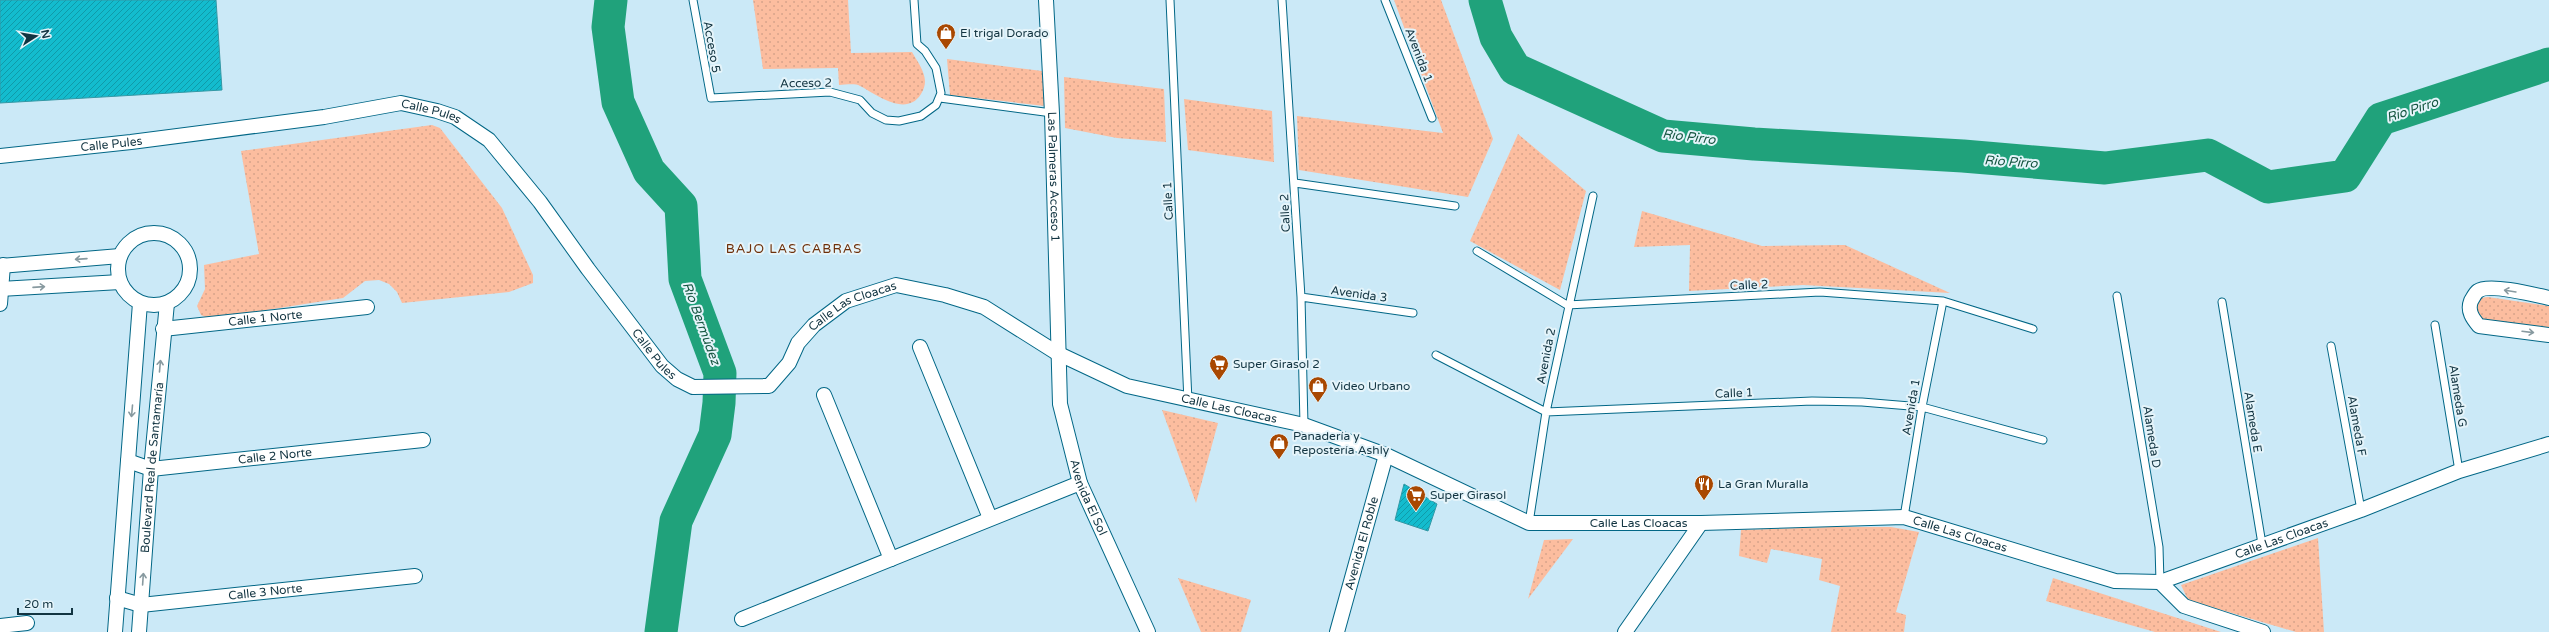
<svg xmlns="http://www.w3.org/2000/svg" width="2549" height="632" font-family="'Varela Round',sans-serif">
<defs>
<pattern id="green-dots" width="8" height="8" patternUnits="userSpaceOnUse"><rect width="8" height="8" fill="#fcbd9f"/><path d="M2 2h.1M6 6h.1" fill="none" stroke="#d7a38a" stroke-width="1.8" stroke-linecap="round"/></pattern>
<pattern id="building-hatch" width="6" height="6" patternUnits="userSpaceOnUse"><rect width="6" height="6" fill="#13bcce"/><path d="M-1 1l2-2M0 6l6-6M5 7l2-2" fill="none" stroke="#109aa9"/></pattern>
</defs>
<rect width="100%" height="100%" fill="#cbe9f7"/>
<!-- green -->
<path fill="url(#green-dots)" d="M 753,0 L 848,0 L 851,53 L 912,52 C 920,66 931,79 921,94 C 906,118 876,94 860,86 C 855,83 845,85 839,85 L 838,68 L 763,69 Z
M 1394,0 L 1441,0 L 1493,139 L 1468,197 L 1299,170 L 1297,116 L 1443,133 Z
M 947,59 L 1042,71 L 1045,106 L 950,95 Z
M 1064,77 L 1164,89 L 1166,142 L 1117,138 L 1065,128 Z
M 1184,99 L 1272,111 L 1274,162 L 1188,150 Z
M 432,125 L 440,128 L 502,208 L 533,275 L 533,283 L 509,292 L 402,303 L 397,292 L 389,284 L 379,280 L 365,281 L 343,298 L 210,319 L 201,315 L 197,306 L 205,289 L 204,265 L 259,254 L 241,151 Z
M 1518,134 L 1586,191 L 1560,290 L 1470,241 Z
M 1642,211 L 1762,246 L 1845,245 L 1950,293 L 1803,285 L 1689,291 L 1690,245 L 1634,247 Z
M 2488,297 L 2549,306 L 2549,330 L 2484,321 L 2475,309 L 2480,298 Z
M 1162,410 L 1218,423 L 1196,503 Z
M 1830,527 L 1891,527 L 1919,532 L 1896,612 L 1906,615 L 1904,632 L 1831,632 L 1840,586 L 1819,580 L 1822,559 L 1771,549 L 1767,563 L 1739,556 L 1741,530 Z
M 2318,538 L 2324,632 L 2296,632 L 2188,600 L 2181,585 Z
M 1573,539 L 1528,599 L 1544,540 Z
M 1178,578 L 1251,600 L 1241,632 L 1201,632 Z
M 2053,578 L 2221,632 L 2155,632 L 2046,601 Z"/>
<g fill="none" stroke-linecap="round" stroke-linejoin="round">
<!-- river -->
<path stroke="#20a27b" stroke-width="33" d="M 611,0 L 608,27 L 618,102 L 649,171 L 681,206 L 685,279 L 720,373 L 719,403 L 715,435 L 676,521 L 661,632
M 1485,0 L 1496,37 L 1515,69 L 1663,136 L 1754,144 L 1963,156 L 2105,168 L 2208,155 L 2268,187 L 2345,176 L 2381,119 L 2549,64"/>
</g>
<!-- building -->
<path fill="url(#building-hatch)" stroke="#3498a5" d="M 0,0 L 216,0 L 222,90 L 0,103 Z
M 1404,484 L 1437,504 L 1428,531 L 1395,520 Z"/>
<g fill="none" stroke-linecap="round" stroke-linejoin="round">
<defs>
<path id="lane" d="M 693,0 L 711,98 L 830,92 L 860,100 L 872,113 L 886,120 L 899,121 L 921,116 L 936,105 L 941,93 L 936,68 L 925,51 L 917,44 L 914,0
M 1170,0 L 1188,401
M 1282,0 L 1301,297 L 1304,425
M 1385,0 L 1432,118
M 940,98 L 1052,113
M 1295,183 L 1455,206
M 1477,251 L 1567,305 L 1820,292 L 1943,301 L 2033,329
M 2117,296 L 2159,547 L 2160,582
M 1301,297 L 1413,313
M 2222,302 L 2262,544
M 2435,325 L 2459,471
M 2331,346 L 2361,510
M 1436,355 L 1546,412 L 1812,401 L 1862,402 L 1922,407 L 2043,440
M 1904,517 L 1922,407 L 1943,301
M 1529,523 L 1546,412 L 1593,196"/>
<g id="street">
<path id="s1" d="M 1046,0 L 1052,113 L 1060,404 L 1080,483 L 1148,632"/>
<path id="s2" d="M 0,156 L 131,142 L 324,117 L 401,103 L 437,111 L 455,117 L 489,140 L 540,202 L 588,269 L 662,366 L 677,379 L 693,387 L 769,386 L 789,363 L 798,343 L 814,325 L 846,301 L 896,285 L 945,295 L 984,307 L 1057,353 L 1127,386 L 1304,425 L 1386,455 L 1529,523 L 1701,523 L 1904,517 L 2115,581 L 2160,582 L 2361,510 L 2459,471 L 2549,444"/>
<circle cx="154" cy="269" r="36"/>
<path d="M 0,266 L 120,256"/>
<path d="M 0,289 L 120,282"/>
<path d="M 2549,298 C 2536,295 2488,283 2478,291 C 2475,293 2473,298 2471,301 C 2467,311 2473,319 2479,326 L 2549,335"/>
<path d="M 0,304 L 3,265"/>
<path id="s3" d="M 163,329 L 367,307"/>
<path d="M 920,347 L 990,518"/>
<path d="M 824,395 L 891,559"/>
<path id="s4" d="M 128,461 L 151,469 L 423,440"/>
<path d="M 2160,582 L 2184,606 L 2263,632"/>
<path id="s5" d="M 117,598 L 141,605 L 415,576"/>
<path d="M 742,619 L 1080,483"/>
<path d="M 0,626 L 27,623"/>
<path d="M 115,632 L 140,303"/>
<path id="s6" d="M 139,632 L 151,469 L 167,303"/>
<path id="s7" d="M 1337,632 L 1386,455"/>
<path d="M 1625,632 L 1701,523"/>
</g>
</defs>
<!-- lane casing -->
<use href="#lane" stroke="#026786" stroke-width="9"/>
<!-- street casing -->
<use href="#street" stroke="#026786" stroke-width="16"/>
<!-- lane -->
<use href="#lane" stroke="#fff" stroke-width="7"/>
<!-- street -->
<use href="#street" stroke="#fff" stroke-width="14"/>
</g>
<!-- one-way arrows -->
<defs><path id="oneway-shaft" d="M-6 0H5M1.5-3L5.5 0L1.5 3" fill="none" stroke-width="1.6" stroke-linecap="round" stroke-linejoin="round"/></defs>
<g stroke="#889aa0">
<use href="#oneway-shaft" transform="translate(81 259) rotate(176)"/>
<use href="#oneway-shaft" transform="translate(39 287) rotate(-4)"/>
<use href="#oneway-shaft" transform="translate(2510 291) rotate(-171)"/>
<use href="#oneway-shaft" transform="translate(2528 332) rotate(7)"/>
<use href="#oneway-shaft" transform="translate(160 366) rotate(-85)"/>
<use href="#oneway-shaft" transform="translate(132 411) rotate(95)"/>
<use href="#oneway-shaft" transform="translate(143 579) rotate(-86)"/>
</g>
<!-- icons -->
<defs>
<symbol id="shop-pin" viewBox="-11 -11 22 30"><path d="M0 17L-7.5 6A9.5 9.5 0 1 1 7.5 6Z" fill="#a94801" stroke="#e5f4fa"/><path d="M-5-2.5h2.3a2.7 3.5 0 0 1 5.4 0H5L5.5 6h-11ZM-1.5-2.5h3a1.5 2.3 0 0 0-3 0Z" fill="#fff"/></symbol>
<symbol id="supermarket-pin" viewBox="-11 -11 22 30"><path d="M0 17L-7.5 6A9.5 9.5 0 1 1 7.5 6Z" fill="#a94801" stroke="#e5f4fa"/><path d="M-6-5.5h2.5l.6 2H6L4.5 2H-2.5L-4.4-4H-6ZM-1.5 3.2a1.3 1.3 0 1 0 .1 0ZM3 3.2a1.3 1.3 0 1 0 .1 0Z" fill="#fff"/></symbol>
<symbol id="restaurant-pin" viewBox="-11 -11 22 30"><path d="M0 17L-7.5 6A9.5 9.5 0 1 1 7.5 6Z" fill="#a94801" stroke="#e5f4fa"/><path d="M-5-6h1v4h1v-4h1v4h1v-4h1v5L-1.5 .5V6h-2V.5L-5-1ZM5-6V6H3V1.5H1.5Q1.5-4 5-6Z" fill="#fff"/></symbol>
</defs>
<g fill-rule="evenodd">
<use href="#shop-pin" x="935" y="22" width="22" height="30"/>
<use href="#supermarket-pin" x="1208" y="353" width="22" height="30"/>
<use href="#shop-pin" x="1307" y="375" width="22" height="30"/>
<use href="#shop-pin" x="1268" y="432" width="22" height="30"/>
<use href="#restaurant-pin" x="1693" y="473" width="22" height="30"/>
<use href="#supermarket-pin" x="1405" y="484" width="22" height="30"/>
</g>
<g text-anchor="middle" stroke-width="4" stroke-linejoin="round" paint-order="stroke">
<!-- poi labels -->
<g font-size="12" fill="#123441" stroke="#e5f4fa" text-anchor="start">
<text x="960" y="37">El trigal Dorado</text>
<text x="1233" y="368">Super Girasol 2</text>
<text x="1332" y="390">Video Urbano</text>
<text x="1293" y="440">Panadería y<tspan x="1293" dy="14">Repostería Ashly</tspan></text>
<text x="1718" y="488">La Gran Muralla</text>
<text x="1430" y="499">Super Girasol</text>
</g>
<!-- street labels -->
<g font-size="12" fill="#123441" stroke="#e5f4fa">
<text transform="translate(712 47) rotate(80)" y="4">Acceso 5</text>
<text transform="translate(1419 55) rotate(69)" y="4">Avenida 1</text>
<text transform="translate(806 83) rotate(-1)" y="4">Acceso 2</text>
<text dy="4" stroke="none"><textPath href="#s2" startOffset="436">Calle Pules</textPath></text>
<text dy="4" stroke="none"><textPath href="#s2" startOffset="112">Calle Pules</textPath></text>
<text dy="4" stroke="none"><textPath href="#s1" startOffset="177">Las Palmeras Acceso 1</textPath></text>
<text transform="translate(1168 201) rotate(-93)" y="4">Calle 1</text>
<text transform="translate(1285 213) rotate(-93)" y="4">Calle 2</text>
<text transform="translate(1749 285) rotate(-3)" y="4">Calle 2</text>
<text transform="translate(1359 294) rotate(8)" y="4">Avenida 3</text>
<text dy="4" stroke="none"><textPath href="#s2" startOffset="1020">Calle Las Cloacas</textPath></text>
<text dy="4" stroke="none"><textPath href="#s3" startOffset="103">Calle 1 Norte</textPath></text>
<text dy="4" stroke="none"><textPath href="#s2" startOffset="772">Calle Pules</textPath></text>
<text transform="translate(1546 356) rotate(-79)" y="4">Avenida 2</text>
<text transform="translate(1734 393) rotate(-2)" y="4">Calle 1</text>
<text transform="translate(2458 396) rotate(81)" y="4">Alameda G</text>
<text transform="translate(1911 407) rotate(-80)" y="4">Avenida 1</text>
<text dy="4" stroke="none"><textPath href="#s2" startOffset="1428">Calle Las Cloacas</textPath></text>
<text transform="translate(2253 422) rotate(81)" y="4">Alameda E</text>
<text transform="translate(2357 426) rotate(80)" y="4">Alameda F</text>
<text transform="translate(2152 437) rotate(81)" y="4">Alameda D</text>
<text dy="4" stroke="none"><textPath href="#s4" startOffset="149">Calle 2 Norte</textPath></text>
<text dy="4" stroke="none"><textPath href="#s6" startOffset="165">Boulevard Real de Santamaría</textPath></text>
<text dy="4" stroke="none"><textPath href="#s1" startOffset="502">Avenida El Sol</textPath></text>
<text dy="4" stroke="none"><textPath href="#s2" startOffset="1860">Calle Las Cloacas</textPath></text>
<text dy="4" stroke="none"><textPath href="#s2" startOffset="2184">Calle Las Cloacas</textPath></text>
<text dy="4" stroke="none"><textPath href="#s2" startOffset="2520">Calle Las Cloacas</textPath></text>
<text dy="4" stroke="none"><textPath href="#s7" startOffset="92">Avenida El Roble</textPath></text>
<text dy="4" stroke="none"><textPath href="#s5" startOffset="150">Calle 3 Norte</textPath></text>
</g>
<!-- water labels -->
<g font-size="13" font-style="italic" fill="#165641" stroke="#e5f4fa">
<text transform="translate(2412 109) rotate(-18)" y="5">Rio Pirro</text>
<text transform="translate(1689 136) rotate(7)" y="5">Rio Pirro</text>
<text transform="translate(2011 161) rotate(4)" y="5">Rio Pirro</text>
<text transform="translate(702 323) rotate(70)" y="5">Río Bermúdez</text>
</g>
<!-- neighbourhood labels -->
<g font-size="13" letter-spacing="1" fill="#6e300a" stroke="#e5f4fa">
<text x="794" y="253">BAJO LAS CABRAS</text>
</g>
</g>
<!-- north arrow -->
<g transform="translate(36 36) rotate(78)" stroke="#e5f4fa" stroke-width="3" paint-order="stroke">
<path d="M0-3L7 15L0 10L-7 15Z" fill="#123441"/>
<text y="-6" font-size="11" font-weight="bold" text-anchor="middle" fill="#123441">N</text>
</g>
<!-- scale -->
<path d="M18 608v6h54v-6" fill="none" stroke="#123441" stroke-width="2"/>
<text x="24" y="608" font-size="12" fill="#123441" stroke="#e5f4fa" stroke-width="3" paint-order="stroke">20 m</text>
</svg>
